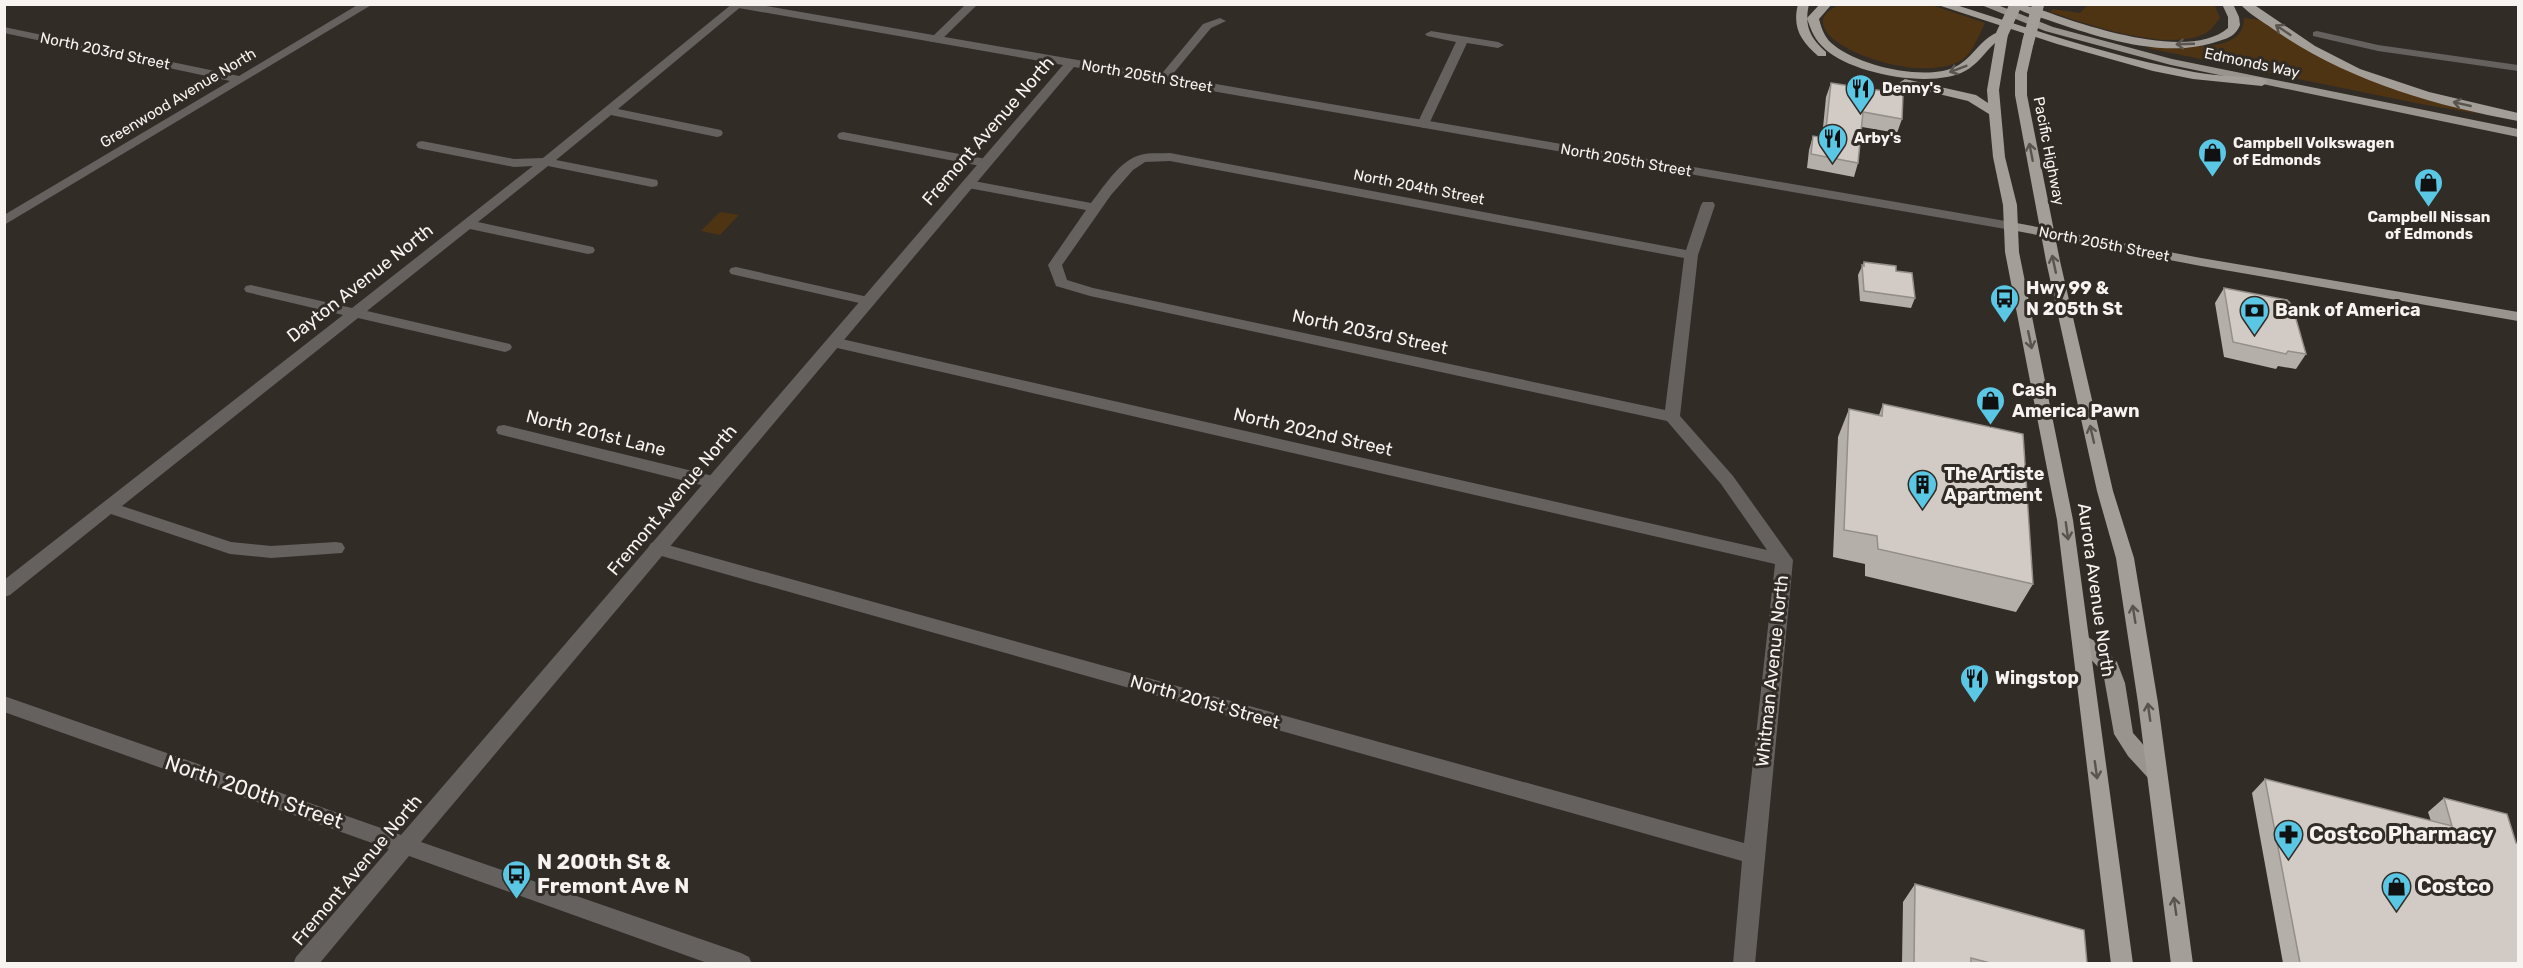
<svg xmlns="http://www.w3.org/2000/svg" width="2523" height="968" font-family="Rubik,sans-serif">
<rect width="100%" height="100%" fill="#322c27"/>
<!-- green -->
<path fill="#4f3413" d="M 1928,4 L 1985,23 C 1979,35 1972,55 1960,61 C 1911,88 1780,33 1837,6 C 1847,1 1912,4 1928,4 Z
M 2089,4 L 2214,4 L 2220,18 C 2215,24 2211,31 2204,34 C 2164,52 2088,24 2050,12 L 2053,9 L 2080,13 Z
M 2244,18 L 2260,20 L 2313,54 L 2349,71 L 2480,114 L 2421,104 L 2147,48 C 2167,40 2244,61 2244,18 Z
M 720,212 L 739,215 L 720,235 L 701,231 Z"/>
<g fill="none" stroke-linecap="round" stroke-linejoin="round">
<!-- minor -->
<path fill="#64615f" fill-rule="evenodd" d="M 359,4 L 373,4 L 4,225 L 4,215 L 230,81 L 4,33 L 4,27 L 239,76 Z
M 732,4 L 743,5 L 618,109 L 721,130 L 723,133 L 721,136 L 717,137 L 611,115 L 556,160 L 657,180 L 658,183 L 657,186 L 652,187 L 548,166 L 478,222 L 593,247 L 595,250 L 593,253 L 588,254 L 470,229 L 367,311 L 510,344 L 512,347 L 510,350 L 505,352 L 358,318 L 122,506 L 231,542 L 271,546 L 336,542 L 342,543 L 345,548 L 342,553 L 271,558 L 230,554 L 111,514 L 10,595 L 4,597 L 4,580 L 343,315 L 246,292 L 244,289 L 246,286 L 251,285 L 352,308 L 533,166 L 514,167 L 422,149 L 418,148 L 416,145 L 418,142 L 422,141 L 514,159 L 543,158 Z
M 966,4 L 978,4 L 939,42 L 931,42 L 931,38 Z
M 1220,18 L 1226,21 L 1211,28 L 1167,81 L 1159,81 L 1159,77 L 1203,24 Z
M 1431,31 L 1498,42 L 1504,45 L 1498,48 L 1467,43 L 1429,124 L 1423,128 L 1417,124 L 1456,42 L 1427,36 L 1425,34 Z
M 2317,31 L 2378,45 L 2518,65 L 2518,71 L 2378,51 L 2313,36 L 2313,32 Z
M 843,132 L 986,159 L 992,163 L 986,167 L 839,139 L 837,136 L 839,133 Z
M 1170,153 L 1686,250 L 1701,205 L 1703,202 L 1713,202 L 1715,205 L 1698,255 L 1680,416 L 1733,476 L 1793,560 L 1755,964 L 1733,964 L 1742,861 L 651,553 L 648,548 L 651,543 L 657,542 L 1744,843 L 1775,564 L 833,347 L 826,342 L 833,337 L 1767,550 L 1721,484 L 1667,421 L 1090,296 L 1056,286 L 1048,265 L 1086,210 L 968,188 L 962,184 L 968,180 L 1091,203 C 1103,188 1118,163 1137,156 C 1147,152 1159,154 1170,153 ZM 1170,161 L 1684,258 L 1665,410 L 1093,288 L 1067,280 L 1062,265 L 1111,195 L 1133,170 L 1145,162 Z
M 736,267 L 868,297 L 875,301 L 868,305 L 731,274 L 729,271 L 731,268 Z
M 504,425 L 713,476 L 719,478 L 721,482 L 719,486 L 713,488 L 498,434 L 496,430 L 498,426 Z"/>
<!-- tertiary -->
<path fill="#64615f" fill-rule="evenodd" d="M 728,4 L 755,4 L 2011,222 L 2018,226 L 2011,230 L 1074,67 L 421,842 L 741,953 L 749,957 L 752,964 L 710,964 L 409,856 L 319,964 L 293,964 L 296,957 L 389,849 L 4,712 L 4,696 L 401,835 L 1063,65 L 733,7 Z"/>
<!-- primary -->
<path fill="#9a948f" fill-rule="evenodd" d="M 1979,4 L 1995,4 L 2053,27 L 2172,59 L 2518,129 L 2518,137 L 2171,65 L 2045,31 Z
M 2011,222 L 2201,258 L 2518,312 L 2518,321 L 2201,266 L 2006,229 L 2004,226 Z
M 2081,633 L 2098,643 L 2117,662 L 2125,683 L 2133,733 L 2164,768 L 2167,774 L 2164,780 L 2157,782 L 2150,780 L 2128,756 L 2114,734 L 2103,672 L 2072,640 L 2075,635 Z"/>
<!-- trunk -->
<path fill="#a49e98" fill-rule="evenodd" d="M 1798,4 L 1809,4 C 1804,26 1810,38 1826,52 L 1826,56 L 1818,56 C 1801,41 1792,28 1798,4 Z
M 1820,4 L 1832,4 L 1819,19 C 1822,30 1825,39 1835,46 C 1860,66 1925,81 1955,67 C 1974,58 1981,36 2002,31 L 2008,34 L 1999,90 L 2005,157 L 2017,205 L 2019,252 L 2073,520 L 2133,964 L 2111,964 L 2057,520 L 2005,252 L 2003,205 L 1993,157 L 1989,114 L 1968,101 L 1901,85 L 1899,83 L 1905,79 L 1976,95 L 1988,103 L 1987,90 L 1995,43 C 1985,52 1977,65 1965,71 C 1932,89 1852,74 1825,49 C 1815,40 1811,31 1807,18 Z
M 1935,4 L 1953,4 C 2029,28 2105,55 2184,70 C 2210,76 2236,76 2262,78 L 2268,82 L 2262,86 L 2193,79 L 2153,71 L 2057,44 Z
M 2010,4 C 2031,4 2048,13 2067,19 C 2106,32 2194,58 2228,28 L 2228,17 L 2222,4 L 2233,4 L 2239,17 L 2240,25 C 2236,35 2229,38 2219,41 C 2166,60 2100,38 2048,20 C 2036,16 2020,12 2010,4 Z
M 2240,4 L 2253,4 L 2315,46 L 2360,69 L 2429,92 L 2518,113 L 2518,121 C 2432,105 2346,80 2273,29 C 2262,21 2249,14 2240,4 Z
M 2028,39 L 2034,42 L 2027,73 L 2027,95 L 2060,261 L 2113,491 L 2134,558 L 2158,703 L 2193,964 L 2171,964 L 2138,703 L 2116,558 L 2097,491 L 2046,261 L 2015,95 L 2015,73 L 2022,42 Z"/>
<!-- trunk-bridge -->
<path stroke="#a49e98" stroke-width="12" d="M 2002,34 L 2016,4
M 2028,42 L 2038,5"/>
</g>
<!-- wall -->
<path fill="#b5afa9" d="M 1831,83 L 1902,119 L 1897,133 L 1862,127 L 1858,163 L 1854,177 L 1807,168 L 1809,150 L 1813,136 L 1822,138 L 1826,97 Z
M 1864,262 L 1896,271 L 1915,298 L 1911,308 L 1860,301 L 1858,275 Z
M 2224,288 L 2306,354 L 2296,369 L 2278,366 L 2276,369 L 2224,357 L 2215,303 Z
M 1883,404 L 2033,584 L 2016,612 L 1865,576 L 1865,564 L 1833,557 L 1838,437 L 1849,409 L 1879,415 Z
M 2265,779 L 2431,821 L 2428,812 L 2444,798 L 2518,963 L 2283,963 L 2252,793 Z
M 1915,884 L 2087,963 L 1902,963 L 1903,902 Z"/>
<!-- building -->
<path fill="#d2cbc5" stroke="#938e8a" stroke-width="1.5" d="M 1831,83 L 1903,94 L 1902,119 L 1863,112 L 1858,163 L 1811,154 L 1813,136 L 1825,138 Z
M 1864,262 L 1896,266 L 1896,271 L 1912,273 L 1915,298 L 1864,291 L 1862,265 L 1864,266 Z
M 2224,288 L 2287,300 L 2292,305 L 2306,354 L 2288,351 L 2286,354 L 2233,342 Z
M 1883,404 L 2023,434 L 2033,584 L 1878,549 L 1877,536 L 1844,530 L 1849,409 L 1882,416 Z
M 2265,779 L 2452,826 L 2444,798 L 2507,814 L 2516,843 L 2518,843 L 2518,963 L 2300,963 Z
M 1915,884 L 2084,930 L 2087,963 L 1990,963 L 1971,958 L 1971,963 L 1914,963 Z"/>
<!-- one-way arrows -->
<defs><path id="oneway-shaft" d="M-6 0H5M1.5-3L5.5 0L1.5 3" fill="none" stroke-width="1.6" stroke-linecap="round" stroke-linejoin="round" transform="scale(1.5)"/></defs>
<g stroke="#5a544f">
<use href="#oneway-shaft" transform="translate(2283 30) rotate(-146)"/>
<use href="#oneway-shaft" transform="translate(2185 44) rotate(178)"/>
<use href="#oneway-shaft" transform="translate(1958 69) rotate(159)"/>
<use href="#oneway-shaft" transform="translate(2462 104) rotate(-167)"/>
<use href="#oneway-shaft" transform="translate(2031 152) rotate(-101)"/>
<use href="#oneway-shaft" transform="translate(2054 264) rotate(-102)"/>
<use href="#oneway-shaft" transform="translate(2030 340) rotate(78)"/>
<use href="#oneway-shaft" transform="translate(2092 434) rotate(-103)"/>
<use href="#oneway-shaft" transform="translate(2067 531) rotate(82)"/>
<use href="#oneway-shaft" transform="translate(2134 614) rotate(-99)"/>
<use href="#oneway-shaft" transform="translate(2149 712) rotate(-98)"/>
<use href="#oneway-shaft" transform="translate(2096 770) rotate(82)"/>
<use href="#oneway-shaft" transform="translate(2175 906) rotate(-98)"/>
</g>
<!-- icons -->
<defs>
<symbol id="restaurant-pin" viewBox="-11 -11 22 30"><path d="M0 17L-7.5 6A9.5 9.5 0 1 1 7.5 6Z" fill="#5ac8e5" stroke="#322c27"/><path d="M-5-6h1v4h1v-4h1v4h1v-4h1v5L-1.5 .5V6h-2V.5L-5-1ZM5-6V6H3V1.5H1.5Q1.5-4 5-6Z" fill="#111"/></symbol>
<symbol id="shop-pin" viewBox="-11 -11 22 30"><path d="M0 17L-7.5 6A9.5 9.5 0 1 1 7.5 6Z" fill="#5ac8e5" stroke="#322c27"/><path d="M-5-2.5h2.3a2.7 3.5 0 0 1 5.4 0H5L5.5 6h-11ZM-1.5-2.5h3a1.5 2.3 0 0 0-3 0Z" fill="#111"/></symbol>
<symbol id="bus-pin" viewBox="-11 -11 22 30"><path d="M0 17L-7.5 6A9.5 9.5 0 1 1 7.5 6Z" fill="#5ac8e5" stroke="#322c27"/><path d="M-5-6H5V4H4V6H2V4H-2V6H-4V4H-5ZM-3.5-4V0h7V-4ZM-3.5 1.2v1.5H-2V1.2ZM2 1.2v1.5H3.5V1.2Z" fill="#111"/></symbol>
<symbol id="bank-pin" viewBox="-11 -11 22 30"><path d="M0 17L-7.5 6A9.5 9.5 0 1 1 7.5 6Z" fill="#5ac8e5" stroke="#322c27"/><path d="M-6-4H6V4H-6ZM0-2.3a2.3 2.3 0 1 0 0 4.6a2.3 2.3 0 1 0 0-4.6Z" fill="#111"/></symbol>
<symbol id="building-pin" viewBox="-11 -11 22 30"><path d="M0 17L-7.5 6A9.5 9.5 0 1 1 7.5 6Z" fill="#5ac8e5" stroke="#322c27"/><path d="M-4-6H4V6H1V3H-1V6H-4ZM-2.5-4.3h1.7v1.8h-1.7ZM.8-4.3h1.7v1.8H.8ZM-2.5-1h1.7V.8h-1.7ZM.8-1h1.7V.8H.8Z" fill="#111"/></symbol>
<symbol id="pharmacy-pin" viewBox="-11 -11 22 30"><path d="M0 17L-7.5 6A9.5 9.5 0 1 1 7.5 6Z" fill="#5ac8e5" stroke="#322c27"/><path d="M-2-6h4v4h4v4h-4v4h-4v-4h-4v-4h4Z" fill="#111"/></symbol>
</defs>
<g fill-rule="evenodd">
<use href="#restaurant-pin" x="1844" y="72" width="33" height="45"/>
<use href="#restaurant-pin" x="1816" y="122" width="33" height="45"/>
<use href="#shop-pin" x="2196" y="136" width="33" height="45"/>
<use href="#shop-pin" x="2412" y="166" width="33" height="45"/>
<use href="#bus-pin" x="1988" y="282" width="33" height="45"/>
<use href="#bank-pin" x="2238" y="294" width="33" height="45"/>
<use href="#shop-pin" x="1974" y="384" width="33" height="45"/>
<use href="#building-pin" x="1906" y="468" width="33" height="45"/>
<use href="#restaurant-pin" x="1958" y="662" width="33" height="45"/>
<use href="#pharmacy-pin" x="2272" y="818" width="33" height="45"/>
<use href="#bus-pin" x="500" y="858" width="33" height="45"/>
<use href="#shop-pin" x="2380" y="870" width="33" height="45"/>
</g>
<g text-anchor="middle" stroke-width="6" stroke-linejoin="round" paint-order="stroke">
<!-- far-street labels -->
<g font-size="15" fill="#f7f3f0" stroke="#322c27">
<text transform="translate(105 51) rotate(12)" y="5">North 203rd Street</text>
<text transform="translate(2252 63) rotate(12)" y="5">Edmonds Way</text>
<text transform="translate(1147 76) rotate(10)" y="5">North 205th Street</text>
<text transform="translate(178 98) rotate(-31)" y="5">Greenwood Avenue North</text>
<text transform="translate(2049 151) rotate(79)" y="5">Pacific Highway</text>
<text transform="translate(1626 160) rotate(10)" y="5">North 205th Street</text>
<text transform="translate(1419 187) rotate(11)" y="5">North 204th Street</text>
<text transform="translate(2104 244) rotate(11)" y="5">North 205th Street</text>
</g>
<!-- far-poi labels -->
<g font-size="15" font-weight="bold" fill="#f7f3f0" stroke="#322c27" text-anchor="start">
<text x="1882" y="93">Denny's</text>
<text x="1854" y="143">Arby's</text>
<text x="2233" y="148">Campbell Volkswagen<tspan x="2233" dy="17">of Edmonds</tspan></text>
<text x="2429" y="222" text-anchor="middle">Campbell Nissan<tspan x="2429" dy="17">of Edmonds</tspan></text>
</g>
<!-- street labels -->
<g font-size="18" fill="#f7f3f0" stroke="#322c27">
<text transform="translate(988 131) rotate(-49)" y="6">Fremont Avenue North</text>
<text transform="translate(360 283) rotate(-38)" y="6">Dayton Avenue North</text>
<text transform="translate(1370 332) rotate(12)" y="6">North 203rd Street</text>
<text transform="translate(1313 432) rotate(13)" y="6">North 202nd Street</text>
<text transform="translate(596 433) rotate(14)" y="6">North 201st Lane</text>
<text transform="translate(672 500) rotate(-50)" y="6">Fremont Avenue North</text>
<text transform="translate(2096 590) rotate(82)" y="6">Aurora Avenue North</text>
<text transform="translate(1772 671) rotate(-84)" y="6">Whitman Avenue North</text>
<text transform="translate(1205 702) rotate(16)" y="6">North 201st Street</text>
<text transform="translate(357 870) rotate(-50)" y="6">Fremont Avenue North</text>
</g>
<!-- poi labels -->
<g font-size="18" font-weight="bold" fill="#f7f3f0" stroke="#322c27" text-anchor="start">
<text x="2026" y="294">Hwy 99 &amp;<tspan x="2026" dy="21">N 205th St</tspan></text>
<text x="2275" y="316">Bank of America</text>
<text x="2012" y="396">Cash<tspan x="2012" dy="21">America Pawn</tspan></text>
<text x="1944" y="480">The Artiste<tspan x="1944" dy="21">Apartment</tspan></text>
<text x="1995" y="684">Wingstop</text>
</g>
<!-- near-street labels -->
<g font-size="21" fill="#f7f3f0" stroke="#322c27">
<text transform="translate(254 792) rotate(19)" y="7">North 200th Street</text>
</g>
<!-- near-poi labels -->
<g font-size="21" font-weight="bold" fill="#f7f3f0" stroke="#322c27" text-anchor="start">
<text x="2309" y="841">Costco Pharmacy</text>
<text x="537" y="869">N 200th St &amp;<tspan x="537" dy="24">Fremont Ave N</tspan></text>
<text x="2417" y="893">Costco</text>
</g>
</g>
<!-- border -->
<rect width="2523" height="968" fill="none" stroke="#f7f3f0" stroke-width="12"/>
</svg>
